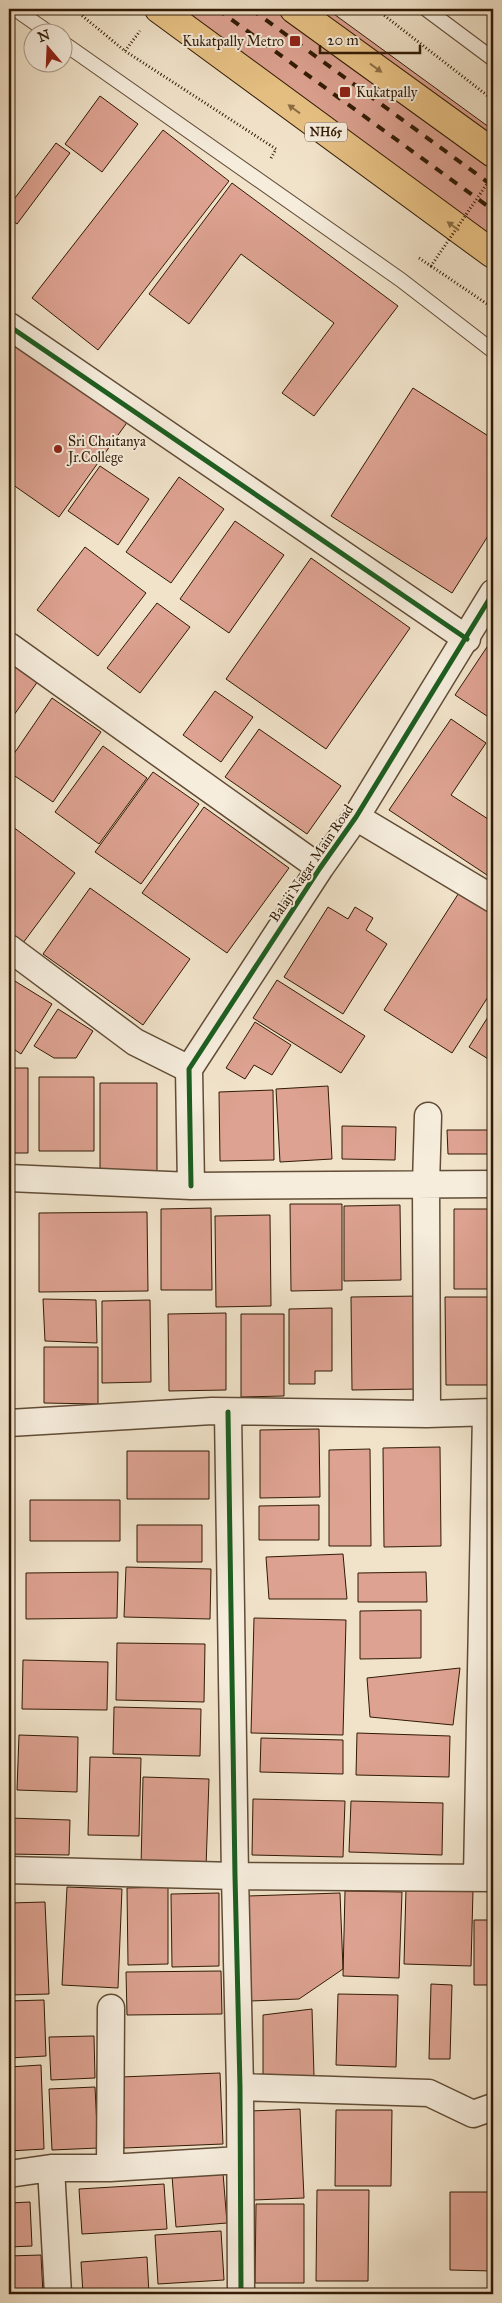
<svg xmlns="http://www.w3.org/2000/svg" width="502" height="2303" font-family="'IM FELL Great Primer',serif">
<rect width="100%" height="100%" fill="#f1e3ca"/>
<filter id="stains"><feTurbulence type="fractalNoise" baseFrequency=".004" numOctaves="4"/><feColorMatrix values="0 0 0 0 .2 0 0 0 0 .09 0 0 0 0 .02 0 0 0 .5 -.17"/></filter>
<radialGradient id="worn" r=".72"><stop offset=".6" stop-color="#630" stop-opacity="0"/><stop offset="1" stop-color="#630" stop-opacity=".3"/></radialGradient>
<!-- building -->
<path fill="#dda291" stroke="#311a04" d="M 140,9 L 327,9 L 493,130 L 493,267 Z
M 100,96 L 138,124 L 102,172 L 65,144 Z
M 163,130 L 229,181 L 98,350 L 32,298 Z
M 56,143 L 70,153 L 17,224 L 9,218 L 9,206 Z
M 232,183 L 398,306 L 314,416 L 282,393 L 334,323 L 241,254 L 189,324 L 149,294 Z
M 9,332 L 131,417 L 59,517 L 9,482 Z
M 413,388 L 493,439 L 493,528 L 452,593 L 331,516 Z
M 100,466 L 149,499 L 118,545 L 68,511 Z
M 179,477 L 224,509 L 171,583 L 126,552 Z
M 235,521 L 284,555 L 229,633 L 180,599 Z
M 85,547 L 146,593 L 98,656 L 37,610 Z
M 311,558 L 410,628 L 326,749 L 226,679 Z
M 157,603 L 190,627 L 140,693 L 107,668 Z
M 493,638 L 493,720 L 455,695 Z
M 9,650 L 43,674 L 9,722 Z
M 215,691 L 253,717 L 221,762 L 183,735 Z
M 52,698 L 101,732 L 53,802 L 9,772 L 9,761 Z
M 451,719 L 486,743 L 451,795 L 488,819 L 493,811 L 493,879 L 389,810 Z
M 259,729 L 341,786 L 307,834 L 225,777 Z
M 103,746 L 147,778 L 99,844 L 55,812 Z
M 153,772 L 199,804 L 141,884 L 95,852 Z
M 204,807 L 289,868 L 227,953 L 142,893 Z
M 9,824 L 75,873 L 20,947 L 9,938 Z
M 90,888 L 190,959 L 143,1025 L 43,954 Z
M 462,888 L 493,907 L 493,989 L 452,1053 L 384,1010 Z
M 328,907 L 348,919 L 355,907 L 373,918 L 366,930 L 387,944 L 343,1014 L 284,977 Z
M 10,978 L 52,1004 L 21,1054 L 9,1046 Z
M 277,980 L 365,1036 L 341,1073 L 253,1018 Z
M 58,1009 L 93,1031 L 76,1058 L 54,1058 L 34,1046 Z
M 493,1009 L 493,1062 L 469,1047 Z
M 255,1022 L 291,1045 L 272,1075 L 254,1065 L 245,1079 L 226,1068 Z
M 9,1068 L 28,1068 L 28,1153 L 9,1153 Z
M 39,1077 L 94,1077 L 94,1151 L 39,1151 Z
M 100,1083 L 157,1083 L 157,1171 L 100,1171 Z
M 328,1086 L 332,1159 L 280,1162 L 276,1089 Z
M 273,1090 L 274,1160 L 220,1161 L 219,1092 Z
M 342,1126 L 396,1127 L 395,1160 L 342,1159 Z
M 447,1130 L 493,1130 L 493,1154 L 448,1154 Z
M 290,1204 L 342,1204 L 342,1290 L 291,1291 Z
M 400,1205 L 401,1280 L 344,1281 L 344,1206 Z
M 211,1208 L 212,1290 L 161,1290 L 161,1209 Z
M 454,1209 L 493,1209 L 493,1289 L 454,1289 Z
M 147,1212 L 148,1291 L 39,1292 L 39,1213 Z
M 270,1215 L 271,1306 L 216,1307 L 215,1216 Z
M 420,1296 L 421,1389 L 352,1390 L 351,1297 Z
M 445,1297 L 493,1297 L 493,1385 L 446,1385 Z
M 43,1299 L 96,1300 L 97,1343 L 45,1341 Z
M 150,1300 L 151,1382 L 102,1383 L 102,1301 Z
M 332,1308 L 332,1371 L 315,1371 L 315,1384 L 289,1384 L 289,1309 Z
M 226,1313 L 226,1390 L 169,1391 L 168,1314 Z
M 241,1314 L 284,1314 L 284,1396 L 241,1397 Z
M 44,1347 L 98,1347 L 98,1404 L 44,1403 Z
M 319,1429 L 320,1497 L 260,1498 L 260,1430 Z
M 440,1447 L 441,1546 L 384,1547 L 383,1448 Z
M 370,1449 L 371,1546 L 329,1546 L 329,1450 Z
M 127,1451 L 209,1451 L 209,1499 L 127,1499 Z
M 30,1500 L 120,1500 L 120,1541 L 30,1541 Z
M 319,1505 L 319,1540 L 259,1540 L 259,1506 Z
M 137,1525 L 202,1525 L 202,1562 L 137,1562 Z
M 343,1554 L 347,1599 L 269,1599 L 266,1557 Z
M 126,1567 L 211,1569 L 210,1619 L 124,1617 Z
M 118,1572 L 117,1618 L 26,1619 L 26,1573 Z
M 426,1572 L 427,1602 L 358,1602 L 358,1573 Z
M 421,1610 L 421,1658 L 360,1659 L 360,1611 Z
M 254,1618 L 346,1620 L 343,1735 L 251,1733 Z
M 117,1643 L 205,1644 L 204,1702 L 116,1700 Z
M 23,1660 L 108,1662 L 107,1710 L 22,1709 Z
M 460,1668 L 453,1725 L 370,1717 L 367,1678 Z
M 114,1707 L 201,1709 L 200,1756 L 113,1754 Z
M 357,1733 L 450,1736 L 449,1777 L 356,1775 Z
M 19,1735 L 78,1737 L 77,1792 L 17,1790 Z
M 261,1738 L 343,1740 L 343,1774 L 260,1772 Z
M 90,1757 L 141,1758 L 139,1836 L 88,1835 Z
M 143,1777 L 209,1779 L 206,1868 L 141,1867 Z
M 253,1799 L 345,1801 L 343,1857 L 252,1855 Z
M 351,1801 L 443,1803 L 442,1855 L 349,1852 Z
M 9,1818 L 70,1820 L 69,1855 L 9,1854 Z
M 67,1887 L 122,1889 L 118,1988 L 62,1985 Z
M 168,1887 L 168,1964 L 128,1965 L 127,1888 Z
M 406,1888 L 473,1890 L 471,1966 L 404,1964 Z
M 345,1891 L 402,1892 L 399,1978 L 343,1976 Z
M 219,1893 L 219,1966 L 172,1967 L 171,1894 Z
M 340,1893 L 343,1969 L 299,1999 L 251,2001 L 248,1896 Z
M 45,1902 L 49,1994 L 9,1995 L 9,1903 Z
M 474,1920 L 493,1920 L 493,1985 L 474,1985 Z
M 221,1971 L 222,2014 L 127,2015 L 126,1972 Z
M 431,1984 L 452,1985 L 450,2059 L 429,2059 Z
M 338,1994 L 398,1995 L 396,2067 L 336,2065 Z
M 44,2000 L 46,2056 L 9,2058 L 9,2001 Z
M 312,2009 L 314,2076 L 263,2076 L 263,2015 Z
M 94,2036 L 95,2078 L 51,2080 L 49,2037 Z
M 41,2065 L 44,2149 L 9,2151 L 9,2067 Z
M 220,2073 L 223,2144 L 124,2148 L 121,2077 Z
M 95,2087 L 98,2148 L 52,2150 L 49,2089 Z
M 300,2109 L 304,2198 L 254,2200 L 250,2111 Z
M 336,2110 L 392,2110 L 391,2186 L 335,2186 Z
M 223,2173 L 227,2223 L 176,2227 L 172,2176 Z
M 164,2184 L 167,2229 L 82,2234 L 79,2189 Z
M 317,2190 L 369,2190 L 368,2281 L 316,2281 Z
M 450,2192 L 493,2192 L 493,2271 L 450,2270 Z
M 30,2202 L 32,2246 L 9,2247 L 9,2203 Z
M 256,2204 L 304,2204 L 304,2283 L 255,2283 Z
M 221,2231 L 224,2280 L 158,2284 L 155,2235 Z
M 41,2255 L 43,2294 L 9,2294 L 9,2256 Z
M 147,2257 L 149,2294 L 83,2294 L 81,2262 Z"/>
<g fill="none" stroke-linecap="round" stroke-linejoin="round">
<defs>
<path id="service" d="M 15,9 L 48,32
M 426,9 L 493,59
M 62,42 L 401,280 L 493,351"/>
<path id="minor" d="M 9,326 L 467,639
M 9,646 L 320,868
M 356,817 L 493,899
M 9,948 L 135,1042 L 189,1069
M 9,1178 L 191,1186 L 493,1184
M 191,1186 L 189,1069 L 320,868 L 356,817 L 493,593
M 228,1412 L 235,1876 L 240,2087 L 241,2294
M 427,1414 L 426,1184 L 428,1116
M 9,1423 L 212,1411 L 427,1414 L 493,1412
M 9,1870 L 235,1876 L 493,1878
M 477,1877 L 486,1413
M 240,2087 L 429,2093 L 473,2114 L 493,2107
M 51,2168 L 58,2294
M 110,2168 L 111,2008
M 9,2174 L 51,2168 L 110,2168 L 240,2160"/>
<path id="trunk" d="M 159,9 L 493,254
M 294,9 L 493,153"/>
</defs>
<!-- service casing -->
<use href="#service" stroke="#614c36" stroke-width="16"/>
<!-- minor casing -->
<use href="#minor" stroke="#614c36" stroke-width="29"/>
<!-- trunk casing -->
<use href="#trunk" stroke="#311a04" stroke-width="30"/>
<!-- path -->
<path stroke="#311a04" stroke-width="3" stroke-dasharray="1 2.5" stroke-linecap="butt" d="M 74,9 L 125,51 L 276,149 L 270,160
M 376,9 L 493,100
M 125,51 L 140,31
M 431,266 L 493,308"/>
<!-- service -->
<use href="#service" stroke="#f6eddd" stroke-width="14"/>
<!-- minor -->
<use href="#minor" stroke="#f6eddd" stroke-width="26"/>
<!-- trunk -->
<use href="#trunk" stroke="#e8c285" stroke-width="28"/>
<!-- rail -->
<path stroke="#311a04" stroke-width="4" stroke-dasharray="9 9" stroke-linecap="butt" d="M 217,9 L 493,210
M 251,9 L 493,186"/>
<!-- path-bridge -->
<path stroke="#311a04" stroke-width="3" stroke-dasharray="1 2.5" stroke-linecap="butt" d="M 419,258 L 431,266 L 493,175"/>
<defs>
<path id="cycleway" d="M 9,326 L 467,639
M 191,1186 L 189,1069 L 320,868 L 356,817 L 493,593
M 228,1412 L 235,1876 L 240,2087 L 241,2294"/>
</defs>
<!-- cycleway casing -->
<use href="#cycleway" stroke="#f6eddd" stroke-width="8"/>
<!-- cycleway -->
<use href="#cycleway" stroke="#1b5e20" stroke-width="5"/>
</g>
<!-- one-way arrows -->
<defs><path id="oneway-solid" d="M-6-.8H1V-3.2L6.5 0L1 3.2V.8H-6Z" transform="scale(1.25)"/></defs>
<g fill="#8c6e44">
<use href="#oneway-solid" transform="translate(376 68) rotate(36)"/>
<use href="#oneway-solid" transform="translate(294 109) rotate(-144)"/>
<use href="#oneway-solid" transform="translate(453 226) rotate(-144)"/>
</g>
<!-- markers -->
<g fill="#8f2418" stroke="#f6eddd" stroke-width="2">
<rect x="289" y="35" width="12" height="12" rx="2.5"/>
<rect x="339" y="86" width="12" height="12" rx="2.5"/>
<circle cx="58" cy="449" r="5"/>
</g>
<g text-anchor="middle" stroke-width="4" stroke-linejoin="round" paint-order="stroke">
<!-- shield labels -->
<rect fill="#f6eddd" stroke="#6c5945" stroke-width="1" x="305" y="122.5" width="42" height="19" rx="4"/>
<g font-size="12" font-weight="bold" fill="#311a04">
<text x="326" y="136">NH65</text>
</g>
<!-- poi labels -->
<g font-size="14" fill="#311a04" stroke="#f6eddd" text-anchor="start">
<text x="284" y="46" text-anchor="end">Kukatpally Metro</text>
<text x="356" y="97">Kukatpally</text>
<text x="68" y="446">Sri Chaitanya<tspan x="68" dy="16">Jr.College</tspan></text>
</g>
<!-- street labels -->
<g font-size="14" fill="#311a04" stroke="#f6eddd">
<text transform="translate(311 863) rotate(-56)" y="5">Balaji Nagar Main Road</text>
</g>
</g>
<!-- margin -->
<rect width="502" height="2303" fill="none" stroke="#f1e3ca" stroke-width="30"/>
<rect x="10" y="10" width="482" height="2283" fill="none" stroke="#311a04" stroke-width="2.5"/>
<rect x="15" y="15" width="472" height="2273" fill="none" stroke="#311a04"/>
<!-- north arrow -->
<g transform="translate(48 48) rotate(341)"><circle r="24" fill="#f6eddd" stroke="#a79986"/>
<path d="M0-4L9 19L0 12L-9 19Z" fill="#8f2418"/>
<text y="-8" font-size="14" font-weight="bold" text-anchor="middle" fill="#311a04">N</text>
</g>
<!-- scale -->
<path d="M320 45v8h100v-8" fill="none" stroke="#311a04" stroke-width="2.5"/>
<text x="327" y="45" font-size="15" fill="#311a04" stroke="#f6eddd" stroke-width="4" paint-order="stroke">20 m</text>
<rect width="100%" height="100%" filter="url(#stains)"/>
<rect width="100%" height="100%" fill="url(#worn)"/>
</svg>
